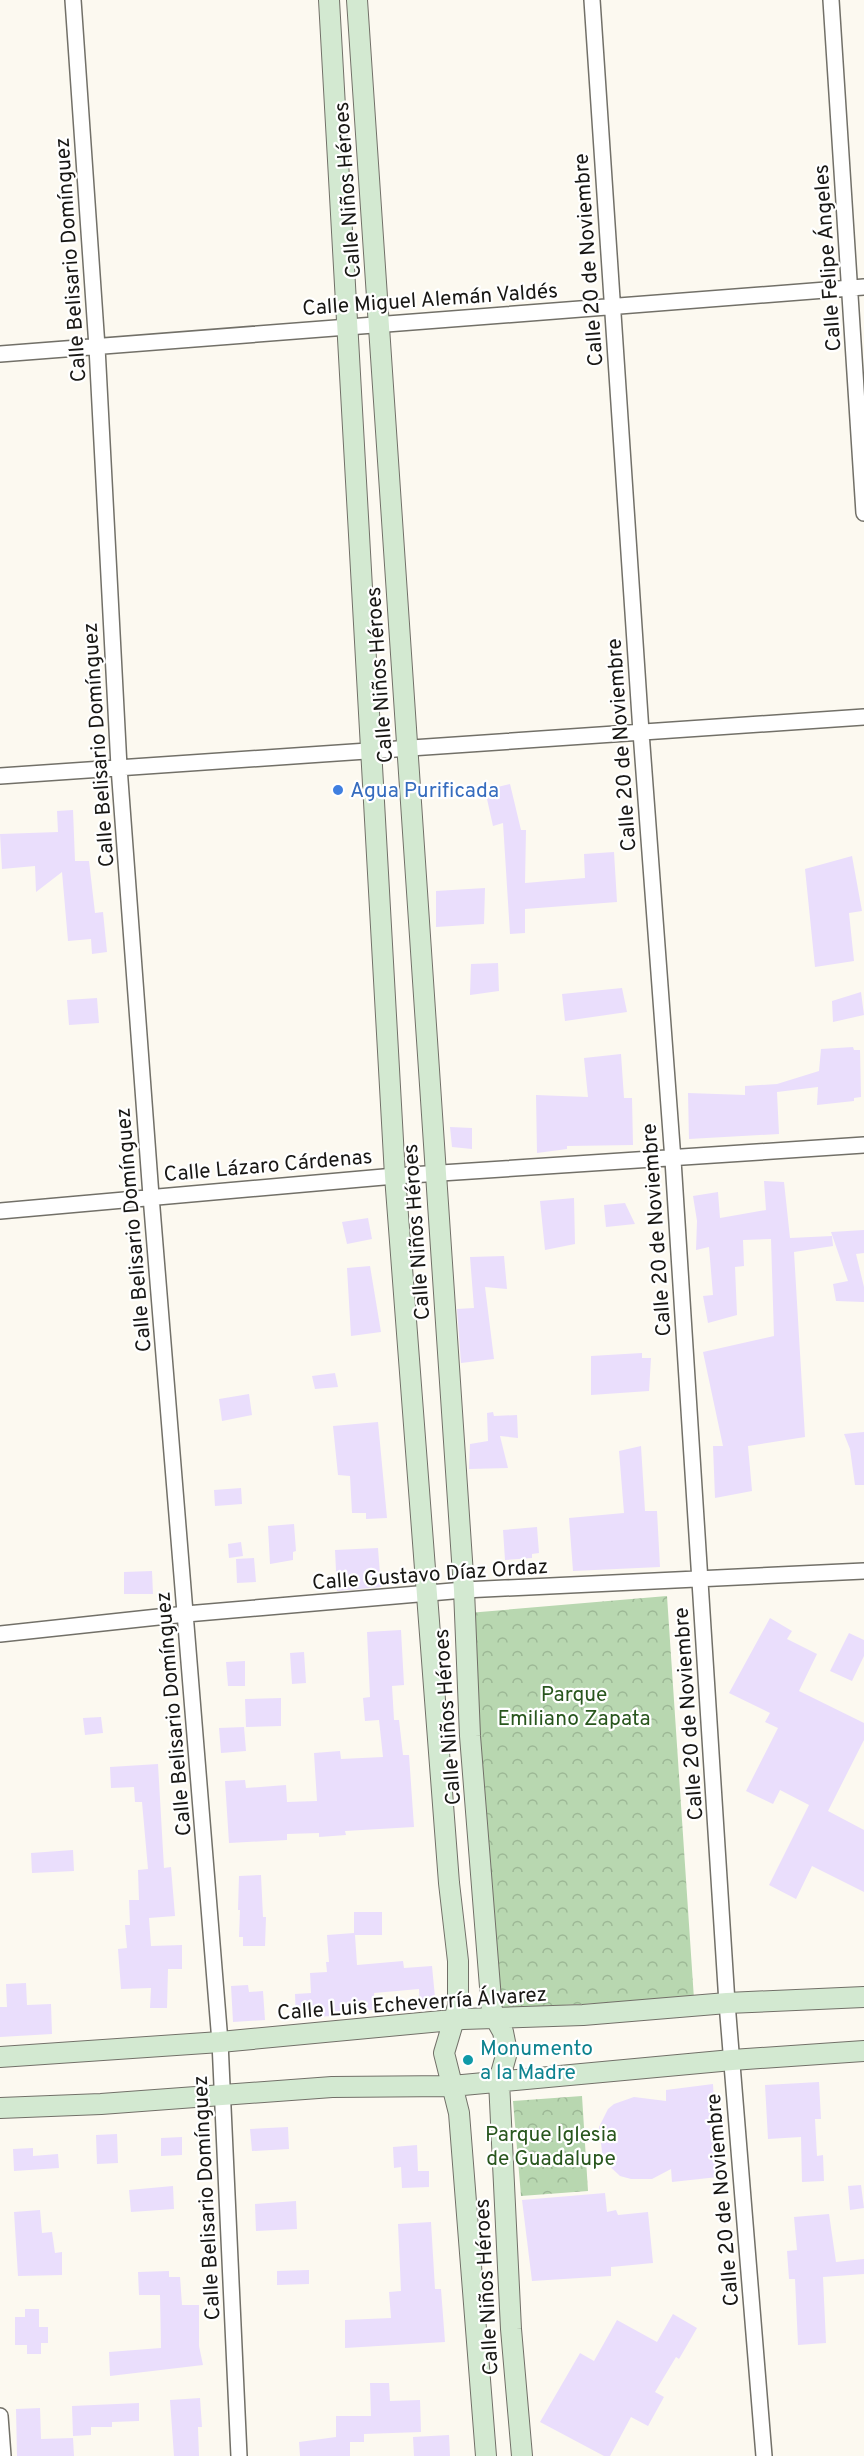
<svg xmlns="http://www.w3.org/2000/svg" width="864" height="2456" font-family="Overpass,sans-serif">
<defs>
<pattern id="park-crowns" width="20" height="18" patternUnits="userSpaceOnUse" patternTransform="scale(1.5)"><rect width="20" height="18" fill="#b8d7b0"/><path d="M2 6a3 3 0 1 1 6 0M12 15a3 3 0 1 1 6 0" fill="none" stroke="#9db896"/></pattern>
</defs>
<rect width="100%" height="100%" fill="#fcf9f0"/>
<!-- park -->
<path fill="url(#park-crowns)" d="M 667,1596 L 694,1999 L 495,2008 L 468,1613 Z
M 582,2096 L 588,2191 L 521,2196 L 513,2101 Z"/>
<!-- building -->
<path fill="#eadefc" d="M 510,784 L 521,830 L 526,830 L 525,883 L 585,878 L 584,854 L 614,852 L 617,902 L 525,909 L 525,933 L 510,934 L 503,823 L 493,826 L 485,790 Z
M 73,810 L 75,861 L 89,861 L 95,913 L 103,912 L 107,952 L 92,954 L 91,939 L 68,941 L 62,872 L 36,892 L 35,866 L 2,869 L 0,834 L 58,832 L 57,811 Z
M 852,856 L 862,911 L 849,913 L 854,961 L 815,967 L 805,869 Z
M 485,888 L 484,924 L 436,927 L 436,891 Z
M 498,963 L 499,991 L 470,995 L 471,964 Z
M 622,988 L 627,1012 L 565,1021 L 562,994 Z
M 861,992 L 864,1015 L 833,1022 L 832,1001 Z
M 97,998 L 99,1023 L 69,1025 L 67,1000 Z
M 853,1047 L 854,1050 L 860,1050 L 861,1097 L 854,1098 L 854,1101 L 817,1105 L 818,1087 L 777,1092 L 779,1134 L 689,1139 L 688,1093 L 745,1095 L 745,1086 L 777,1084 L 819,1071 L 821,1049 Z
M 621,1054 L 624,1098 L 632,1098 L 633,1145 L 567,1146 L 567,1149 L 537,1153 L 536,1095 L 588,1097 L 584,1058 Z
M 450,1127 L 472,1128 L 472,1149 L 452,1147 Z
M 764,1181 L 784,1182 L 790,1238 L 832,1236 L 833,1246 L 794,1252 L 805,1437 L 748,1446 L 752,1491 L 715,1498 L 713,1446 L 723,1446 L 703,1352 L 774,1336 L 771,1239 L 743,1240 L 744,1266 L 735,1267 L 737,1315 L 708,1323 L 703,1296 L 713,1295 L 709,1247 L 696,1250 L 697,1221 L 693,1196 L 718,1192 L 720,1218 L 766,1210 Z
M 574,1198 L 575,1244 L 545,1250 L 540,1201 Z
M 625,1203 L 635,1224 L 606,1227 L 604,1205 Z
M 368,1218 L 372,1239 L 347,1244 L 342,1222 Z
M 864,1230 L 864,1253 L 856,1254 L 864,1287 L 864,1302 L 836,1301 L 833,1284 L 848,1281 L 831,1232 Z
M 504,1256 L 507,1289 L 485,1287 L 494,1359 L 461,1363 L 457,1309 L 474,1308 L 470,1257 Z
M 370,1266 L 381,1332 L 351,1336 L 347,1268 Z
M 642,1353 L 642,1358 L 651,1358 L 649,1391 L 591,1395 L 591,1356 Z
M 335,1373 L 338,1387 L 315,1389 L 312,1376 Z
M 249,1394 L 252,1415 L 222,1421 L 219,1399 Z
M 493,1412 L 494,1416 L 517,1415 L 518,1438 L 500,1436 L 508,1468 L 469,1469 L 470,1444 L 488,1441 L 487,1413 Z
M 378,1422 L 387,1518 L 366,1519 L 366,1513 L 352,1513 L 350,1476 L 338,1475 L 333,1426 Z
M 864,1432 L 864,1485 L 855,1485 L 850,1449 L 844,1434 Z
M 641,1446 L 645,1511 L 657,1511 L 660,1567 L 573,1571 L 569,1518 L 624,1513 L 619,1451 Z
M 241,1488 L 242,1504 L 215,1506 L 214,1490 Z
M 294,1524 L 296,1551 L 293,1552 L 293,1560 L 270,1564 L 268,1526 Z
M 537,1527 L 539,1553 L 532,1554 L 532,1558 L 505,1560 L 503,1530 Z
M 241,1542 L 243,1556 L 229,1558 L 228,1544 Z
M 378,1548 L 381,1587 L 337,1591 L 335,1550 Z
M 254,1558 L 256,1582 L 237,1583 L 236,1559 Z
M 152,1571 L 153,1594 L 124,1594 L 124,1572 Z
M 770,1618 L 792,1631 L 787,1639 L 817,1654 L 799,1691 L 864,1723 L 864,1740 L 828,1811 L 864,1830 L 864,1892 L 812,1866 L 796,1899 L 769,1885 L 809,1805 L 780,1790 L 773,1804 L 746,1791 L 778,1728 L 765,1722 L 770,1713 L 729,1693 Z
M 401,1630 L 404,1685 L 392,1686 L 394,1720 L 399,1720 L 403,1755 L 409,1755 L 414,1827 L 345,1831 L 346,1835 L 319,1837 L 319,1833 L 287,1834 L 287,1840 L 229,1843 L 225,1781 L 245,1780 L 246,1788 L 286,1785 L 287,1802 L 317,1801 L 314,1753 L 340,1751 L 341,1759 L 383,1757 L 379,1720 L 365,1721 L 363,1698 L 370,1697 L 367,1632 Z
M 849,1633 L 864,1640 L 864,1656 L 852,1681 L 830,1671 Z
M 304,1652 L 306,1683 L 292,1684 L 290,1653 Z
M 245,1661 L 245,1686 L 228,1686 L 226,1662 Z
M 281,1698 L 281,1726 L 246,1727 L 245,1699 Z
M 101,1717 L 103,1733 L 85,1735 L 83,1718 Z
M 244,1727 L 246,1751 L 221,1753 L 219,1728 Z
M 158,1764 L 164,1868 L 171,1867 L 175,1916 L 149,1918 L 151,1946 L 182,1945 L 182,1969 L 168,1969 L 167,2008 L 150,2008 L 151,1988 L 121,1989 L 118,1949 L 127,1948 L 125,1925 L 130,1925 L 129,1900 L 139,1900 L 138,1870 L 148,1869 L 142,1802 L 135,1802 L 134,1787 L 111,1788 L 110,1767 Z
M 73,1850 L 74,1871 L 32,1873 L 31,1853 Z
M 261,1875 L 263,1917 L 266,1917 L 265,1946 L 243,1946 L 243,1937 L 239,1937 L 240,1910 L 238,1910 L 239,1876 Z
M 354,1912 L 382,1912 L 382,1935 L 355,1935 L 357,1965 L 403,1961 L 404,1968 L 432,1966 L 436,2008 L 420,2009 L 419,1989 L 374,1993 L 375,2010 L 351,2011 L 351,2015 L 296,2018 L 295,1994 L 311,1993 L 310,1973 L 327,1972 L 326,1962 L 329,1962 L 327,1935 L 354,1933 Z
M 26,1983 L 27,2005 L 51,2004 L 52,2034 L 0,2037 L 0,2007 L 7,2007 L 6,1984 Z
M 248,1985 L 249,1992 L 263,1991 L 265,2020 L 233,2022 L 231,1986 Z
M 819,2082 L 821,2119 L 815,2119 L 817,2156 L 823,2155 L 824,2181 L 802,2182 L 801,2137 L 768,2139 L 765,2085 Z
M 713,2084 L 718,2177 L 672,2182 L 671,2169 L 652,2179 L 631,2179 L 620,2176 L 603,2160 L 599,2127 L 608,2109 L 614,2104 L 634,2097 L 666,2101 L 666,2090 Z
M 288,2127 L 289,2149 L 252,2151 L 250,2129 Z
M 117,2134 L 118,2163 L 97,2164 L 96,2135 Z
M 182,2137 L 182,2155 L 161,2156 L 161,2138 Z
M 417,2145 L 418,2171 L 429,2171 L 429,2187 L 402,2188 L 401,2167 L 394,2168 L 393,2147 Z
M 33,2148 L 33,2156 L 58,2154 L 59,2168 L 14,2171 L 13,2149 Z
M 861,2185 L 864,2208 L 850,2210 L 848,2186 Z
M 173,2186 L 174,2209 L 131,2212 L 129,2190 Z
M 605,2193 L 607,2212 L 616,2210 L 618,2215 L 648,2212 L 653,2263 L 611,2267 L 611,2276 L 532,2281 L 522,2200 Z
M 296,2201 L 297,2229 L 256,2231 L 255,2204 Z
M 40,2210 L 42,2233 L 52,2232 L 55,2253 L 62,2252 L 62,2275 L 18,2276 L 14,2212 Z
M 829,2214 L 836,2262 L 864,2259 L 864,2274 L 823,2277 L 826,2343 L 798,2345 L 795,2279 L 789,2279 L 787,2251 L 797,2250 L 794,2217 Z
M 431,2222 L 435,2289 L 441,2289 L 445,2342 L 345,2348 L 345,2320 L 391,2318 L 389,2292 L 401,2291 L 398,2224 Z
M 309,2270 L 309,2284 L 277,2285 L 277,2271 Z
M 169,2271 L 169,2277 L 180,2277 L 182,2305 L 199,2305 L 199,2346 L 203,2365 L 110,2376 L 109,2352 L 161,2348 L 160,2295 L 139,2295 L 138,2272 Z
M 25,2309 L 39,2309 L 39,2327 L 48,2327 L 48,2343 L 41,2343 L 41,2354 L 27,2354 L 27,2345 L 15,2345 L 15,2317 L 25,2317 Z
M 673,2314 L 697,2328 L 679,2359 L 676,2357 L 655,2392 L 664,2397 L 648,2426 L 631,2417 L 610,2456 L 604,2456 L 540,2422 L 580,2353 L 594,2361 L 617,2320 L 657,2342 Z
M 370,2383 L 389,2383 L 390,2401 L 420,2400 L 421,2432 L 364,2434 L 364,2442 L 350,2442 L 350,2456 L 300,2456 L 299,2442 L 336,2437 L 336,2416 L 371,2416 Z
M 200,2398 L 202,2427 L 198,2427 L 199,2456 L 174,2456 L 170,2400 Z
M 139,2403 L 139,2421 L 112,2422 L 112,2427 L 91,2427 L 91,2435 L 73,2436 L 72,2406 Z
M 40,2408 L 41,2439 L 73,2438 L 74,2456 L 17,2456 L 16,2409 Z
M 449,2435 L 450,2456 L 414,2456 L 413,2437 Z"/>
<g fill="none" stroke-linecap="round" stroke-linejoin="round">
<defs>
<path id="street" d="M 73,0 L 97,347 L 119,767 L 151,1196 L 220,2042 L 239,2456
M 592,0 L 641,732 L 673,1160 L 727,2003 L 764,2456
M 831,0 L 864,513
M 0,354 L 864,287
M 0,776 L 864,717
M 0,1211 L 395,1176 L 864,1145
M 0,1634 L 186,1614 L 464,1590 L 864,1571
M 0,2416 L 3,2456"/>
<path id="secondary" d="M 329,0 L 395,1176 L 449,1883 L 458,1961 L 458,2006 L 444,2053 L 459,2113 L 486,2456
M 357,0 L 464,1590 L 470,1736 L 492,2012 L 503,2032 L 507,2052 L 499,2081 L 511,2329 L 522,2456
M 0,2057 L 220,2042 L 463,2019 L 583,2015 L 727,2003 L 864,1997
M 0,2108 L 101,2104 L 332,2087 L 452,2086 L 732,2060 L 864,2051"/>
</defs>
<!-- street casing -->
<use href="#street" stroke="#727068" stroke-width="18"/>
<!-- secondary casing -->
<use href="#secondary" stroke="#727068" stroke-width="22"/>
<!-- street -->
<use href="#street" stroke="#fff" stroke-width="15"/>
<!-- secondary -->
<use href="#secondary" stroke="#d3e9d1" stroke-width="20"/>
</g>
<!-- markers -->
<circle fill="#3f7fe0" stroke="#fff" stroke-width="2" cx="338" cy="790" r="6"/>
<circle fill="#0f9aa8" stroke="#fff" stroke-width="2" cx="468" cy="2060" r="6"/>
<g text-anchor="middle" stroke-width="4.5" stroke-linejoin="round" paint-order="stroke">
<!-- street labels -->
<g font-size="21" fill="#181714" stroke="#fff">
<text transform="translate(347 190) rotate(-94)" y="7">Calle Niños Héroes</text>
<text transform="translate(827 258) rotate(-94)" y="7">Calle Felipe Ángeles</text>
<text transform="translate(70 260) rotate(-94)" y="7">Calle Belisario Domínguez</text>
<text transform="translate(588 260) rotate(-94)" y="7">Calle 20 de Noviembre</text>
<text transform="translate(430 299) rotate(-4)" y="7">Calle Miguel Alemán Valdés</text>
<text transform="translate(379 675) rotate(-94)" y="7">Calle Niños Héroes</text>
<text transform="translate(98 745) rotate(-94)" y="7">Calle Belisario Domínguez</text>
<text transform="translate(621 745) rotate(-94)" y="7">Calle 20 de Noviembre</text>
<text transform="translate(268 1165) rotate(-5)" y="7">Calle Lázaro Cárdenas</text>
<text transform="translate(133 1230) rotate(-95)" y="7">Calle Belisario Domínguez</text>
<text transform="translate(656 1230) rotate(-94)" y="7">Calle 20 de Noviembre</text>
<text transform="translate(416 1232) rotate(-94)" y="7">Calle Niños Héroes</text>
<text transform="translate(430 1574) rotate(-4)" y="7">Calle Gustavo Díaz Ordaz</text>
<text transform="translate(173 1714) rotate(-95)" y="7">Calle Belisario Domínguez</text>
<text transform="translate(688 1714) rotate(-94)" y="7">Calle 20 de Noviembre</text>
<text transform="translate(447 1717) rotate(-94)" y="7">Calle Niños Héroes</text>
<text transform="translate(412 2003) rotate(-4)" y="7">Calle Luis Echeverría Álvarez</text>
<text transform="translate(206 2198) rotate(-93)" y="7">Calle Belisario Domínguez</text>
<text transform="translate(722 2200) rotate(-95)" y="7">Calle 20 de Noviembre</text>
<text transform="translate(486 2287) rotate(-93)" y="7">Calle Niños Héroes</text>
</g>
<!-- shop labels -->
<g font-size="21" fill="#366cbe" stroke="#fff" text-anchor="start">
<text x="350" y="797">Agua Purificada</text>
</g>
<!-- park labels -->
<g font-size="21" fill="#28561d" stroke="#fff">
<text x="574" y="1701">Parque<tspan x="574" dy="24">Emiliano Zapata</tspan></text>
<text x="551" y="2141">Parque Iglesia<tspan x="551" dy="24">de Guadalupe</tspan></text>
</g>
<!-- culture labels -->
<g font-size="21" fill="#0d838f" stroke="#fff" text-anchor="start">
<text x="480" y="2055">Monumento<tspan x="480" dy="24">a la Madre</tspan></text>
</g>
</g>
</svg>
